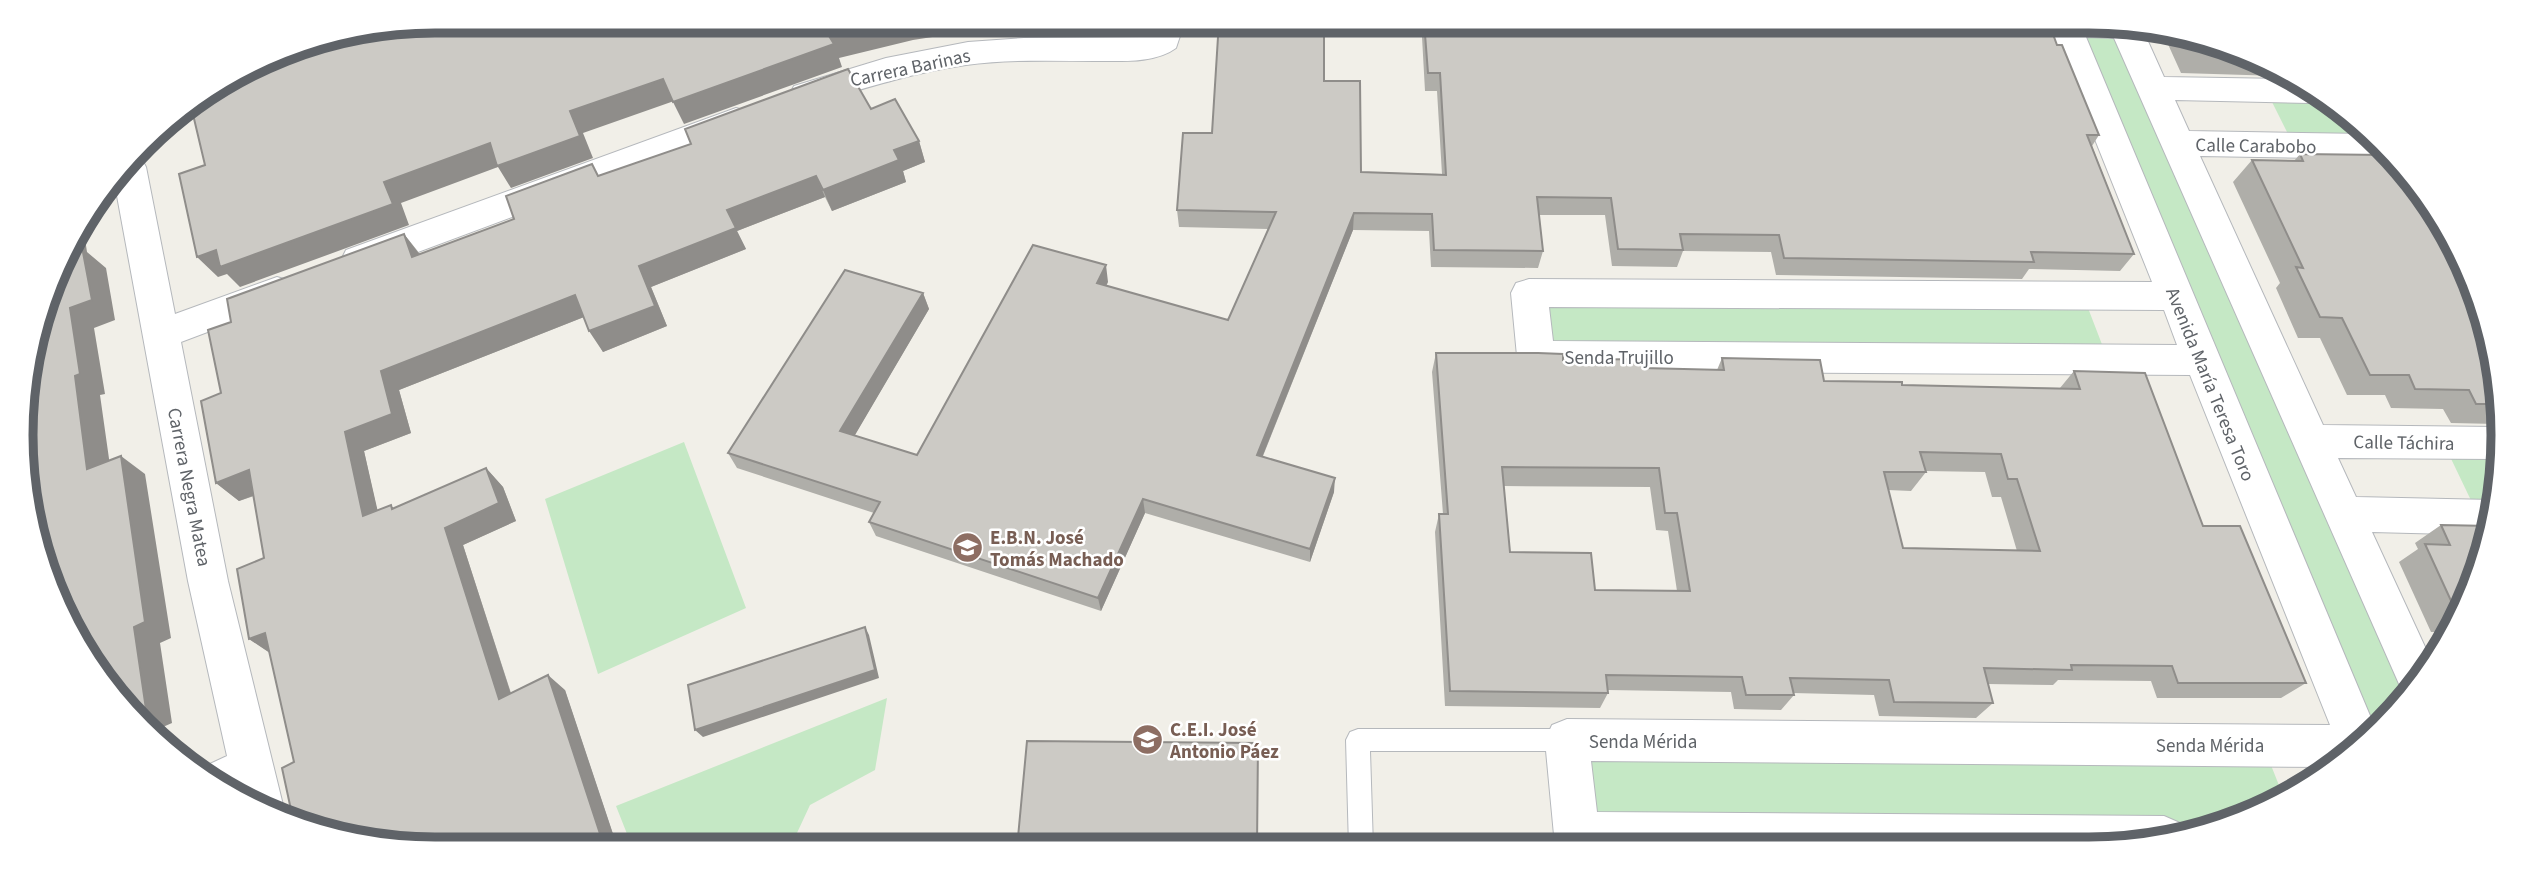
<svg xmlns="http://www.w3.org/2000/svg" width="2524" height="870" font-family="'Source Sans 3',sans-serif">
<rect width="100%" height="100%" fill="#f1efe8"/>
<!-- green -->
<path fill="#c5e8c5" d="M 2065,26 L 2126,27 L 2418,679 L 2361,747 Z
M 2266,90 L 2309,91 L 2341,106 L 2376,147 L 2294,146 Z
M 1529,293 L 2083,295 L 2108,360 L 1536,356 Z
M 684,442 L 746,608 L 598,674 L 545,499 Z
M 2443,442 L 2495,443 L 2491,517 L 2479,517 Z
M 887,698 L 875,770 L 810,805 L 790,848 L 633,849 L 616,806 Z
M 1567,740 L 2263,745 L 2284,798 L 2272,806 L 2164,839 L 1577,835 Z"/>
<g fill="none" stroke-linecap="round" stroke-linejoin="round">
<defs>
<path id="service" d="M 1358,729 L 1567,729 L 1575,732 L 1579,740 L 1575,748 L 1567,751 L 1370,751 L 1373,847 L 1349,847 L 1346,740 L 1350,732 Z"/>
<path id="minor" d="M 1153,21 L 1185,21 L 1176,48 C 1156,63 1124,61 1099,61 C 1054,61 1010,59 966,65 C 910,73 859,90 806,106 L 794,102 L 790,94 L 794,86 L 886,58 L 968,42 L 1024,38 L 1141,37 L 1150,35 Z
M 1553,21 L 2089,21 L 2142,28 L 2164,77 L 2285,79 L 2322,97 L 2309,103 L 2175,100 L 2189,131 L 2365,134 L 2385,157 L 2376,159 L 2200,156 L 2323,425 L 2496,427 L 2494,459 L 2338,458 L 2356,497 L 2492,500 L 2489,535 L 2372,532 L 2432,662 L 2403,693 L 2114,38 L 2086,37 L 2376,730 L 2362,746 L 2331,767 L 1591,761 L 1597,812 L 2164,816 L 2180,823 L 2184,833 L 2143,845 L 1559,847 L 1554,835 L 1545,740 L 1552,725 L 1567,719 L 2330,725 L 2190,375 L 1536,371 L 1523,367 L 1517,356 L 1511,293 L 1516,283 L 1529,279 L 2152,282 L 2054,37 L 1569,32 L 1558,29 ZM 1549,307 L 2164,310 L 2177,345 L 1553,341 Z
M 736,108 L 748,111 L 753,120 L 748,129 L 359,274 L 346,270 L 341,260 L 346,250 Z
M 137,157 L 141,158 L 146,167 L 175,314 L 277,277 L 290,281 L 295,291 L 290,301 L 181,342 L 228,581 L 283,805 L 280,813 L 205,779 L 198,772 L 199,769 L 227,756 L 188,581 L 115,185 Z"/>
</defs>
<!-- service casing -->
<use href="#service" stroke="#b5b8bc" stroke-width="2"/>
<!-- minor casing -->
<use href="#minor" stroke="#b5b8bc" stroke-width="2"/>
<!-- service -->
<use href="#service" fill="#fff" fill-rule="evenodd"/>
<!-- minor -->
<use href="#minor" fill="#fff" fill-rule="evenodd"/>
</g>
<!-- wall -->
<path fill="#afaea9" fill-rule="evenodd" d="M 1049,21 L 1117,21 L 1108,24 L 1050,25 Z
M 1424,21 L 1598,30 L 1721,35 L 1799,36 L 1804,23 L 2057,45 L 2099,135 L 2092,146 L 2134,254 L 2120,271 L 2029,269 L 2022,279 L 1776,275 L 1771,252 L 1683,251 L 1677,267 L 1612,266 L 1605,215 L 1539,215 L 1543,251 L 1538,268 L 1431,267 L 1429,231 L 1353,230 L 1263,456 L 1334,492 L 1310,562 L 1145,513 L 1101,611 L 876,536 L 869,522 L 874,513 L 737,468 L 728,453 L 923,293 L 929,309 L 854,436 L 917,455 L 1108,282 L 1106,286 L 1228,320 L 1268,229 L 1179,227 L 1177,210 L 1212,133 L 1324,81 L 1361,172 L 1442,174 L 1437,91 L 1425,91 L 1422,37 Z
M 2162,31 L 2196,35 L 2279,76 L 2181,73 Z
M 871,109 L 919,141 L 925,162 L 903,171 L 906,182 L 832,211 L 825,197 L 737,231 L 746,249 L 651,287 L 667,326 L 603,352 L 584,317 L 399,390 L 411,433 L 364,451 L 377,510 L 395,508 L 486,468 L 503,487 L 516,521 L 463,545 L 511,693 L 565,690 L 618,849 L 435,849 L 294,762 L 270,653 L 249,639 L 264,558 L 254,496 L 239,501 L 216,483 L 221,393 L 231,322 L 404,234 L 420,254 L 514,219 L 600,176 Z
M 2300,154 L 2499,381 L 2497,424 L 2451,423 L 2443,409 L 2391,408 L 2385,395 L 2347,395 L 2320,338 L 2298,338 L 2276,288 L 2280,283 L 2233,182 L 2252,160 L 2294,161 Z
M 1436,353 L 1563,360 L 1643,368 L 1717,370 L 1722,358 L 1824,381 L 1902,385 L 2060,388 L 2074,371 L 2203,526 L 2306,683 L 2281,698 L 2157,698 L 2151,681 L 2058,680 L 2053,685 L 1988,684 L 1993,703 L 1976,718 L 1879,716 L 1874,695 L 1793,693 L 1794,695 L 1781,710 L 1734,709 L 1731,692 L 1608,690 L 1608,693 L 1600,708 L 1445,706 L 1435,532 L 1439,514 L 1443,514 L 1432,372 ZM 1925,471 L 1985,472 L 1992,497 L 2001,497 L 2017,551 L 1903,548 L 1888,490 L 1911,491 L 1926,472 ZM 1504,486 L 1650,487 L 1656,530 L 1668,531 L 1677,591 L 1595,590 L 1510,552 Z
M 2441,525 L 2489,542 L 2452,632 L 2431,632 L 2399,562 L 2418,549 L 2415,543 Z"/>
<!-- shaded-wall -->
<path fill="#8f8d8a" d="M 893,21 L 1036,21 L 913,40 L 839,58 L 842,67 L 684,124 L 673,102 L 829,36 Z
M 1107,21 L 1117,21 L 1108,24 Z
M 663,79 L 674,101 L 583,133 L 593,158 L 511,188 L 498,167 L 401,203 L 409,225 L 240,287 L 227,274 L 218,277 L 197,257 L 384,182 L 570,111 Z
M 919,141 L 925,162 L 903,171 L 906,182 L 832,211 L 823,190 L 894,150 Z
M 816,176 L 825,197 L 737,231 L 746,249 L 651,287 L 667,326 L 603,352 L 589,331 L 639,266 L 727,210 Z
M 1354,213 L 1353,230 L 1257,470 L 1257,455 Z
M 83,226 L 87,252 L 106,268 L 115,320 L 94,328 L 105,394 L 100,395 L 113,487 L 87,469 L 75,376 L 70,308 L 66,248 Z
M 404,234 L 420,255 L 412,257 Z
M 1106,265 L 1108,282 L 1099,299 L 1097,283 Z
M 923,293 L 929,309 L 848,447 L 840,431 Z
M 575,295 L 589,315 L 399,390 L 411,433 L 364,451 L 383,534 L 363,516 L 345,432 L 381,371 Z
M 121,456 L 145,474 L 171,638 L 160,643 L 172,723 L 156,730 L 138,712 L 134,627 Z
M 486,468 L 503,487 L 516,521 L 463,545 L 517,713 L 499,699 L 445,528 Z
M 249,470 L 271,489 L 239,501 L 216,483 Z
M 1335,478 L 1334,492 L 1310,562 L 1310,549 Z
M 1143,499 L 1145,513 L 1101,611 L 1098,598 Z
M 865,627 L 869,635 L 879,678 L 703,737 L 695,730 Z
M 265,633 L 273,655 L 249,639 Z
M 548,675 L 565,690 L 618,849 L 605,849 Z"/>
<!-- building -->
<path fill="#cccac5" stroke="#8f8d8a" stroke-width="2" fill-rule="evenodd" d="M 435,21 L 893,21 L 829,36 L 834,44 L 673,102 L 663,79 L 570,111 L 580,136 L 497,166 L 490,143 L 384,182 L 393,204 L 220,267 L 216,250 L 197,257 L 179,174 L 205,165 L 191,106 L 277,52 Z
M 1219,21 L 1324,21 L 1324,81 L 1360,81 L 1361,172 L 1446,175 L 1440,73 L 1428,73 L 1424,21 L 1596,22 L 1598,30 L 1721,35 L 1808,36 L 1804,23 L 2050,26 L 2057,45 L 2062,45 L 2099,135 L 2087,135 L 2134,254 L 2031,252 L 2034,262 L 1784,258 L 1779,235 L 1680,234 L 1683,250 L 1618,249 L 1611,198 L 1537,197 L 1543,251 L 1434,250 L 1432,214 L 1354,213 L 1257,455 L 1335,478 L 1310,549 L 1143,499 L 1098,598 L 869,522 L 880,502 L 728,453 L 845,270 L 923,293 L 840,431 L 917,455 L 1033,245 L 1106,265 L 1097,283 L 1228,320 L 1276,212 L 1177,210 L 1183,133 L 1212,133 Z
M 2191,34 L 2196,35 L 2229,51 L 2198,50 Z
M 848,69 L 871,109 L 895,99 L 919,141 L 894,150 L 899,160 L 823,190 L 816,176 L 727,210 L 736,228 L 639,266 L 655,306 L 589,331 L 575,295 L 381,371 L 392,414 L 345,432 L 363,516 L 391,505 L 392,509 L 486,468 L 499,503 L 445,528 L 499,699 L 548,675 L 605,849 L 435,849 L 328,835 L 293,819 L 282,768 L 294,762 L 265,633 L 249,639 L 237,569 L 264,558 L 249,470 L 216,483 L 201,401 L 221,393 L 208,330 L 231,322 L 227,299 L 404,234 L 412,257 L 514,219 L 506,196 L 592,164 L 598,176 L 691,144 L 685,129 Z
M 2300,154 L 2384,155 L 2447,228 L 2499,381 L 2498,404 L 2476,404 L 2469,390 L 2415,389 L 2409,375 L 2370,375 L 2342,318 L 2320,317 L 2296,267 L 2303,268 L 2252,160 L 2303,161 Z
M 82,247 L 92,300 L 70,308 L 80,374 L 75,376 L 87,469 L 121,456 L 145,622 L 134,627 L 146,709 L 138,712 L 91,665 L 35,542 L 24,381 L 64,252 L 66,248 L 67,252 Z
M 1436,353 L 1538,353 L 1563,354 L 1563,360 L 1642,359 L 1643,368 L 1724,370 L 1722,358 L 1820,360 L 1824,381 L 1902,382 L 1902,385 L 2080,389 L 2074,371 L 2145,373 L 2203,526 L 2240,526 L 2306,683 L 2178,683 L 2172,666 L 2071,665 L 2072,670 L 1984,668 L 1993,703 L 1894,702 L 1889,680 L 1790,678 L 1794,695 L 1746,695 L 1742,677 L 1606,675 L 1608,693 L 1450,691 L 1439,514 L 1448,514 ZM 1920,452 L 2001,454 L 2008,479 L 2017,479 L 2040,551 L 1903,548 L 1884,472 L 1926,472 ZM 1502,467 L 1659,468 L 1665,513 L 1677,513 L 1690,591 L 1595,590 L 1591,553 L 1510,552 Z
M 2441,525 L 2490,526 L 2489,542 L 2458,616 L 2425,544 L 2450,545 Z
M 865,627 L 875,670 L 695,730 L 688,685 Z
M 1027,741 L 1258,743 L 1257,847 L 1017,848 Z"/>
<!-- icons -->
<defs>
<symbol id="school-disc" viewBox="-11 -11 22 22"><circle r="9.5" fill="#8d6e63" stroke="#fff"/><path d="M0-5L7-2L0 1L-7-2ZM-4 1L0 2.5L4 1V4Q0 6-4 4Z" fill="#fff"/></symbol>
</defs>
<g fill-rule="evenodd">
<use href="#school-disc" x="950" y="530" width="35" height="35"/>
<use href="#school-disc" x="1130" y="722" width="35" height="35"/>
</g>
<g text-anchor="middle" stroke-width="5" stroke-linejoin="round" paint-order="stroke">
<!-- street labels -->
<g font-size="19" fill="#5f6368" stroke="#fff">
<text transform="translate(910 67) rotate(-12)" y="7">Carrera Barinas</text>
<text transform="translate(2256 145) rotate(1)" y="7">Calle Carabobo</text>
<text x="1619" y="364">Senda Trujillo</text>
<text transform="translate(2211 384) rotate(68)" y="7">Avenida María Teresa Toro</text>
<text transform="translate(2404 442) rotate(1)" y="7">Calle Táchira</text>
<text transform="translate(190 487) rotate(79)" y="7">Carrera Negra Matea</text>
<text x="1643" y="748">Senda Mérida</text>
<text x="2210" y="752">Senda Mérida</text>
</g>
<!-- education labels -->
<g font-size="19" font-weight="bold" fill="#785e54" stroke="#fff" text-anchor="start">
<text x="990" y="544">E.B.N. José<tspan x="990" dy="22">Tomás Machado</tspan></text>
<text x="1170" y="736">C.E.I. José<tspan x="1170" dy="22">Antonio Páez</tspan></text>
</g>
</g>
<!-- crop -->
<path d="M0 0H2524V870H0ZM435 33H2089A402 402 0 0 1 2491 435V435A402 402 0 0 1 2089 837H435A402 402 0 0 1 33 435V435A402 402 0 0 1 435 33Z" fill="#fff" fill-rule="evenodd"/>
<path fill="none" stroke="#5f6368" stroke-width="9" d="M435 33H2089A402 402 0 0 1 2491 435V435A402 402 0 0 1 2089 837H435A402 402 0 0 1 33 435V435A402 402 0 0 1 435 33Z"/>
</svg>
